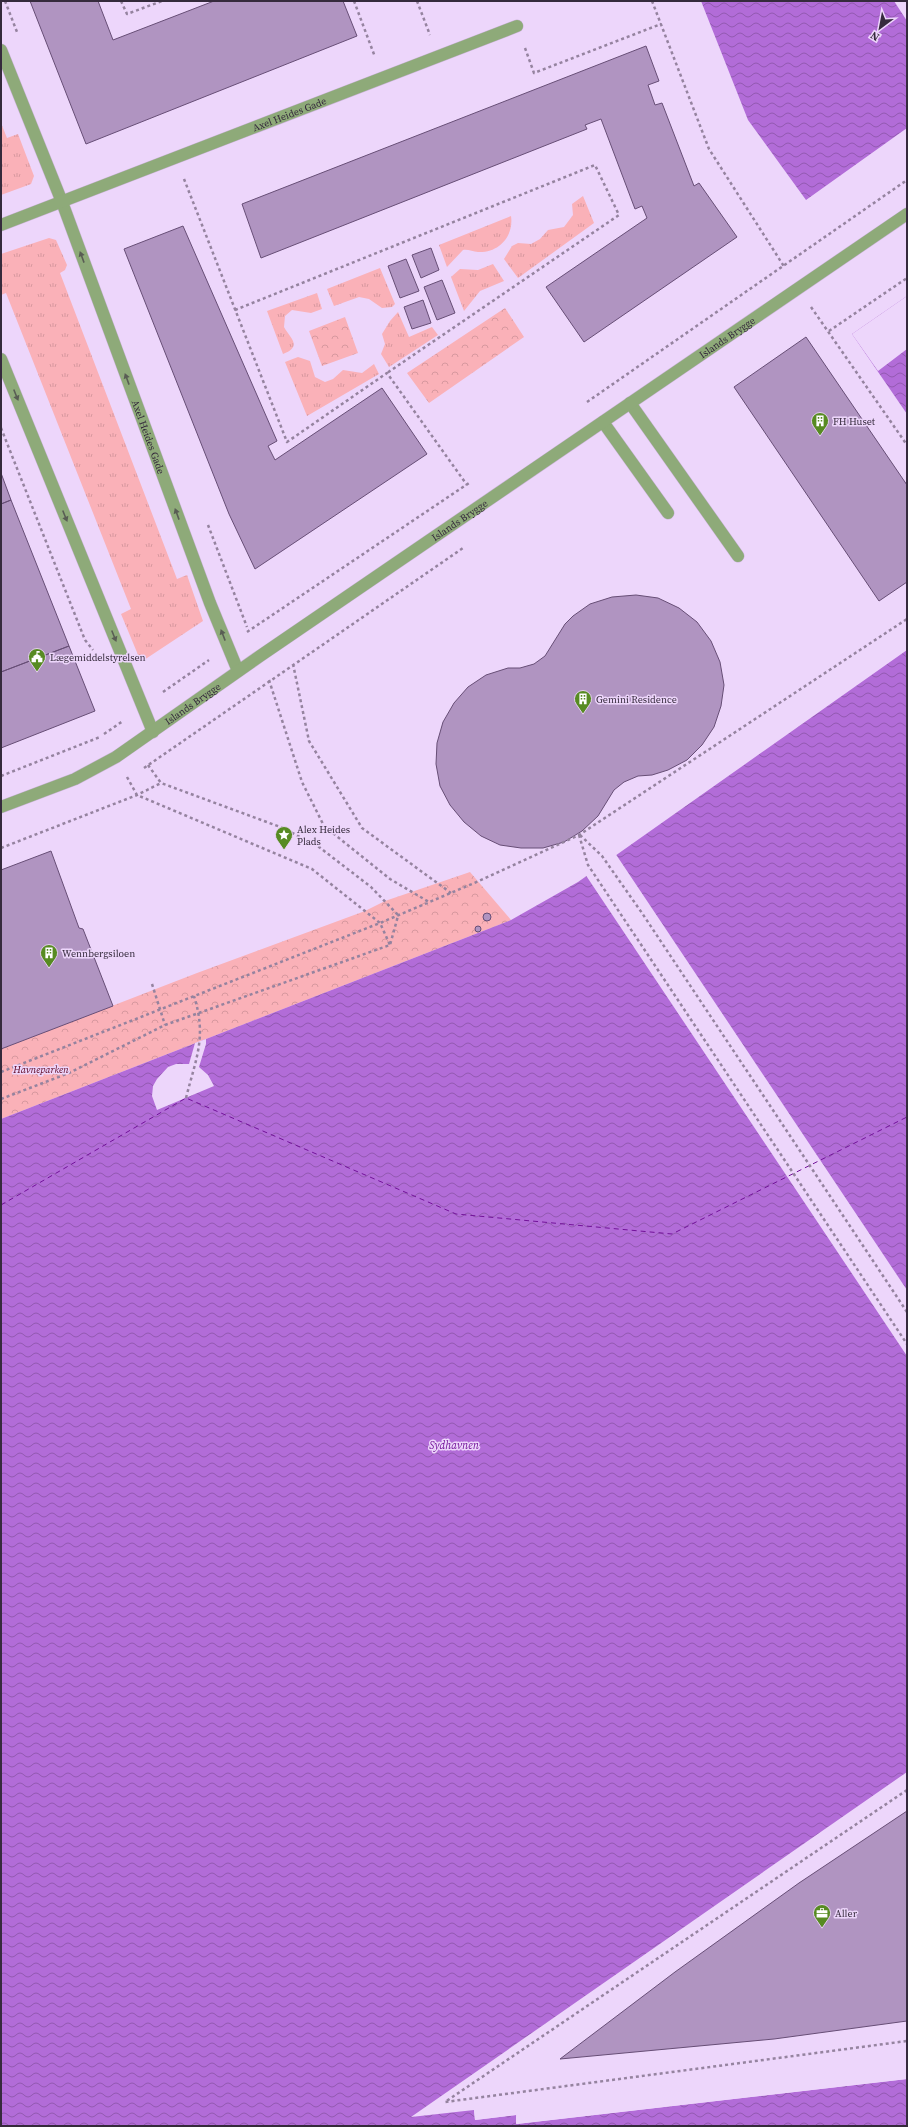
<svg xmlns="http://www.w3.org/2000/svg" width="908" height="2127" font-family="'Source Serif 4',serif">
<defs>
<pattern id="grass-tufts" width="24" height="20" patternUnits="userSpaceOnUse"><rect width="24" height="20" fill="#fab1b8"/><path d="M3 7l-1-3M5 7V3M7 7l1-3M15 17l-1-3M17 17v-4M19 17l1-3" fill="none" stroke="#d7989f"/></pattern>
<pattern id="park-crowns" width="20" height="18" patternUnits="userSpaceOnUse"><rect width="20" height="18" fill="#fab1b8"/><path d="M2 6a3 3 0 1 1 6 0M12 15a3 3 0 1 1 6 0" fill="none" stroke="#d7989f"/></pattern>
<pattern id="water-waves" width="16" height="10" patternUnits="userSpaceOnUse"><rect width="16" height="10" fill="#b26cd8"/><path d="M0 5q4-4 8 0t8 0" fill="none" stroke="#9259b0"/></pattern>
</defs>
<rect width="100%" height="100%" fill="#edd6fb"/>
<!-- grass -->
<path fill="url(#grass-tufts)" d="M 1,123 L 7,138 L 18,134 L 34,176 L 31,184 L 1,195 Z
M 583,196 L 594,223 L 518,278 L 504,259 L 512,246 L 518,243 L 531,244 L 540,239 L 548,230 L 564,227 L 573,215 L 572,204 Z
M 511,216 C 514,236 499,253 478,252 C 473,252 468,249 463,250 L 447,267 L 439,245 Z
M 49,238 L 56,240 L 67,265 L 65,270 L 60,273 L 177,579 L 187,575 L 203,621 L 141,662 L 121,614 L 131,609 L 6,293 L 1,295 L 1,254 Z
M 493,264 L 504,281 L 480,291 L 464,311 L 451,277 L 460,269 L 478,270 Z
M 380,268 L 395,304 L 392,307 L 382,308 L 369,299 L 359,297 L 334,306 L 327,289 Z
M 317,293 L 322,309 L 311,313 L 292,310 L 285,316 L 284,327 C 290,338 303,346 283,354 L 267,311 Z
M 398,312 L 409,337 L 432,327 L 438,335 L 389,367 L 381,354 L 385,344 L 382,334 L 390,321 Z
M 298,357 L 310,361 L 315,377 L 325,382 L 333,379 L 343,370 L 362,373 L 374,364 L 379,374 L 307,416 L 285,362 Z"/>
<!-- park -->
<path fill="url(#park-crowns)" d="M 505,308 L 524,337 L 429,403 L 407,373 Z
M 345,317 L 358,353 L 322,366 L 309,331 Z
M 470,872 L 511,920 L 1,1119 L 1,1049 L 197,973 L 365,911 L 385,901 Z"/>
<!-- water -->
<path fill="url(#water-waves)" d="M 701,1 L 894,1 L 907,21 L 907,128 L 806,200 L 748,120 Z
M 907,296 L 907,414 L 852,334 Z
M 907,650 L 907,1772 L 411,2117 L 474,2110 L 475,2120 L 516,2115 L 517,2124 L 907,2079 L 907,2126 L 1,2126 L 1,1119 L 511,920 L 578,882 Z"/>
<!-- pier -->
<path fill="#edd6fb" d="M 907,296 L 907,349 L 878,371 L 852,334 Z
M 615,853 L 907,1290 L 907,1356 L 585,874 Z
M 206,1039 L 206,1044 L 199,1067 L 208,1075 L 214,1086 L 157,1110 L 152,1096 L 153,1086 L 157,1079 L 168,1067 L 176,1064 L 189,1064 L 195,1043 Z
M 907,2077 L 907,2079 L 516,2124 L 516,2115 L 475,2120 L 474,2110 L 476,2110 L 476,2118 L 516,2113 L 518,2122 Z"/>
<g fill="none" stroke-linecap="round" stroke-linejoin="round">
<!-- ferry -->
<path stroke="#721299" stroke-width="1" stroke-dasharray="5 4" stroke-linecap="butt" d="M 1,1205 L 186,1098 L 456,1214 L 672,1234 L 907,1117"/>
</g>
<!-- building -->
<path fill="#b094c1" stroke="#674e76" d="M 30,1 L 98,1 L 113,40 L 214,1 L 343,1 L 357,36 L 86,144 Z
M 646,46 L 659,81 L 648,85 L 655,105 L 662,103 L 694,186 L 699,183 L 737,237 L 584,342 L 546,287 L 647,218 L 642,206 L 635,209 L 601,119 L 585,125 L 587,129 L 261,258 L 242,204 Z
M 183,226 L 277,441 L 268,446 L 275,460 L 382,388 L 427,454 L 255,569 L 229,514 L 124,249 Z
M 431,248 L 439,270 L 421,278 L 412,255 Z
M 406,259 L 419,291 L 400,298 L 388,266 Z
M 442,280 L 455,313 L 437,320 L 424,287 Z
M 423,300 L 431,323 L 412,329 L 404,307 Z
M 806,337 L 907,485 L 907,582 L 879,601 L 734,387 Z
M 1,473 L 11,500 L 1,504 Z
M 11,500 L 69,646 L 1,672 L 1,504 Z
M 636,595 L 658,598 L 679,608 L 697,622 L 711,641 L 720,662 L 724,685 L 721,706 L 714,727 L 702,745 L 687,760 L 668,770 L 652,775 L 638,776 L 624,782 L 614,790 L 598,816 L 582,831 L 564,842 L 543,848 L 521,848 L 500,845 L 481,836 L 464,822 L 450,805 L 440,786 L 436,764 L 437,743 L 443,722 L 454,703 L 468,687 L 486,675 L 508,668 L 520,668 L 534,664 L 545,656 L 565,624 L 573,616 L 590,604 L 612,597 Z
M 69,646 L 95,711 L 1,748 L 1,672 Z
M 51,851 L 79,928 L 83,929 L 113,1006 L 1,1049 L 1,870 Z
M483 917a4 4 0 1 1 8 0a4 4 0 1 1-8 0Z
M475 929a3 3 0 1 1 6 0a3 3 0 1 1-6 0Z
M 907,1811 L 907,2021 L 774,2039 L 560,2059 L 675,1972 L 799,1883 Z"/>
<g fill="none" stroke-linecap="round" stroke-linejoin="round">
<defs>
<path id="lane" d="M 630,403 L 738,556
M 603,422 L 668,513"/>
<g id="street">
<path id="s1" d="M 1,50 L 62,202 L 210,603 L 238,671"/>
<path id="s2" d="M 1,225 L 517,26"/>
<path d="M 1,359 L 153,732"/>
<path id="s3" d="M 1,807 L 75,779 L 116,757 L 260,656 L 907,214"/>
</g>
</defs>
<!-- lane casing -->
<use href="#lane" stroke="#c8b4d5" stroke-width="13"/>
<!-- street casing -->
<use href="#street" stroke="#c8b4d5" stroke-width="13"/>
<!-- path -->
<path stroke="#95839f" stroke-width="2.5" stroke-dasharray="3 3" stroke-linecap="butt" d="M 5,1 L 17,32
M 121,1 L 127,14 L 162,1
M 354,1 L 375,57
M 417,1 L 430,35
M 652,1 L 709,149 L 785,268
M 525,48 L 534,73 L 661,24
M 184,179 L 287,442 L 387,373 L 467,485
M 811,307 L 907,445
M 235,310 L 595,165 L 619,215 L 387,373
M 829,331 L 907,278
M 587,402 L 907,180
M 1,428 L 85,640 L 93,650
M 208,525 L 247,627
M 247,632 L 469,483
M 293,664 L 309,741 L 362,828 L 451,893
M 269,680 L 302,782 L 324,826 L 390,879 L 429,902
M 163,692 L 209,660
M 104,734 L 123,721
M 148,765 L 161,783 L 283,828 L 319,847 L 371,887 L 398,915
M 144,768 L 463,548
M 1,776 L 100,737
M 127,777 L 137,795 L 312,869 L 380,923 L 390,945
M 579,835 L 588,865 L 907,1344
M 580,835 L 602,856 L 642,913 L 907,1312
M 1,848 L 137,795 L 161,783
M 152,984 L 165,1025
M 1,1072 L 380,923 L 479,881 L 579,835 L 907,619
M 186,1098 C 196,1058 207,1037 194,996
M 1,1099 L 69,1073 L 165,1025 L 390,945 L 398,916
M 907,1790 L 445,2102 L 907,2041"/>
<!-- lane -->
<use href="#lane" stroke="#8eaa79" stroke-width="12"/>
<!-- street -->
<use href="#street" stroke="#8eaa79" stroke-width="12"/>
</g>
<!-- one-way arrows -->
<defs><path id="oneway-solid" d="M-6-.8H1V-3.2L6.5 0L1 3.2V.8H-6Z"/></defs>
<g fill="#595d54">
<use href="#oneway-solid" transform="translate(82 257) rotate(-110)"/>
<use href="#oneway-solid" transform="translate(127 379) rotate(-110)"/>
<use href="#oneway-solid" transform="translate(16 395) rotate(68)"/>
<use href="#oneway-solid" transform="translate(177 514) rotate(-110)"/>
<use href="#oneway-solid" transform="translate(65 516) rotate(68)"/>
<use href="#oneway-solid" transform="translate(223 635) rotate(-111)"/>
<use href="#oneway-solid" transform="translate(114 636) rotate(68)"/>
</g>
<!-- icons -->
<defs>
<symbol id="building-pin" viewBox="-11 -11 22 30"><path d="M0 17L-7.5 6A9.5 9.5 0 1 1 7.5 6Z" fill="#578b22" stroke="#edd6fb"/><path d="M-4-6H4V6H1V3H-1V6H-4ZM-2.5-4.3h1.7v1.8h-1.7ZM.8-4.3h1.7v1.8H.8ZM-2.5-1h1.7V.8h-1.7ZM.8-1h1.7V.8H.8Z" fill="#fff"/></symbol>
<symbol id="civic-pin" viewBox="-11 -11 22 30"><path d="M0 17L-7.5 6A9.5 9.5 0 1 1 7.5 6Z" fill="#578b22" stroke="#edd6fb"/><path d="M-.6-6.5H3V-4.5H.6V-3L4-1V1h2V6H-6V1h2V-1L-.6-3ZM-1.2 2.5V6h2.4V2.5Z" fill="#fff"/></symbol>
<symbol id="sight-pin" viewBox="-11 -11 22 30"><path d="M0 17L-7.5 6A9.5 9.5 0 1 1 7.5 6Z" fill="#578b22" stroke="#edd6fb"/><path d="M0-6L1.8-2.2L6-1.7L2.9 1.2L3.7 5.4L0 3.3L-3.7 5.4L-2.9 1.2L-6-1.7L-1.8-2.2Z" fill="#fff"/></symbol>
<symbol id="office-pin" viewBox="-11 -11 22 30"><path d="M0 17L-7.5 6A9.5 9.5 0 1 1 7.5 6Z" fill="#578b22" stroke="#edd6fb"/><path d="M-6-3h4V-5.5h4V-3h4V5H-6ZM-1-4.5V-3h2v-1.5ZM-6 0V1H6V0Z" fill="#fff"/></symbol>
</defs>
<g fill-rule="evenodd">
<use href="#building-pin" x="810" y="411" width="20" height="27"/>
<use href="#civic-pin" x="27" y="647" width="20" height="27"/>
<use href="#building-pin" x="573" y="689" width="20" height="27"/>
<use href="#sight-pin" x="274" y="825" width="20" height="27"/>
<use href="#building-pin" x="39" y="943" width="20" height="27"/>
<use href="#office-pin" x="812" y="1903" width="20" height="27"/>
</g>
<g text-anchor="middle" stroke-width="3" stroke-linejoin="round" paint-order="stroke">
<!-- street labels -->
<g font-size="10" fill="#352a3c" stroke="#edd6fb">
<text dy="4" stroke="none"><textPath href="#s2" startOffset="309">Axel Heides Gade</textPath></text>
<text dy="4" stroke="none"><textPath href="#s3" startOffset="867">Islands Brygge</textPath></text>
<text dy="4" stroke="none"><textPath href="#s1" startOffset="414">Axel Heides Gade</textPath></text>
<text dy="4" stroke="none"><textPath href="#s3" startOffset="543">Islands Brygge</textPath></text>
<text dy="4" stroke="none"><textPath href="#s3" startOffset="219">Islands Brygge</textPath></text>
</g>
<!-- poi labels -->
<g font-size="10" fill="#352a3c" stroke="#edd6fb" text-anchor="start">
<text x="833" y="425">FH Huset</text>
<text x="50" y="661">Lægemiddelstyrelsen</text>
<text x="596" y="703">Gemini Residence</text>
<text x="297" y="833">Alex Heides<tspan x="297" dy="12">Plads</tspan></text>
<text x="62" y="957">Wennbergsiloen</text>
<text x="835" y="1917">Aller</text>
</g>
<!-- park labels -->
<g font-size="10" font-style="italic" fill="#5d041f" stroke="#edd6fb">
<text x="41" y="1073">Havneparken</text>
</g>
<!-- water labels -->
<g font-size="11" font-style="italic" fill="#721299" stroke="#edd6fb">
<text x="454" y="1449">Sydhavnen</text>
</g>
</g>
<!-- border -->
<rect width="908" height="2127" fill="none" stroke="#352a3c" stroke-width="4"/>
<!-- north arrow -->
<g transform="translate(880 28) rotate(212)" stroke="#edd6fb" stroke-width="3" paint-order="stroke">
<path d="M0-3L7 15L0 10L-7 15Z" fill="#352a3c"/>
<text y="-6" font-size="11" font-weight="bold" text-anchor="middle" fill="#352a3c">N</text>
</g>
</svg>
